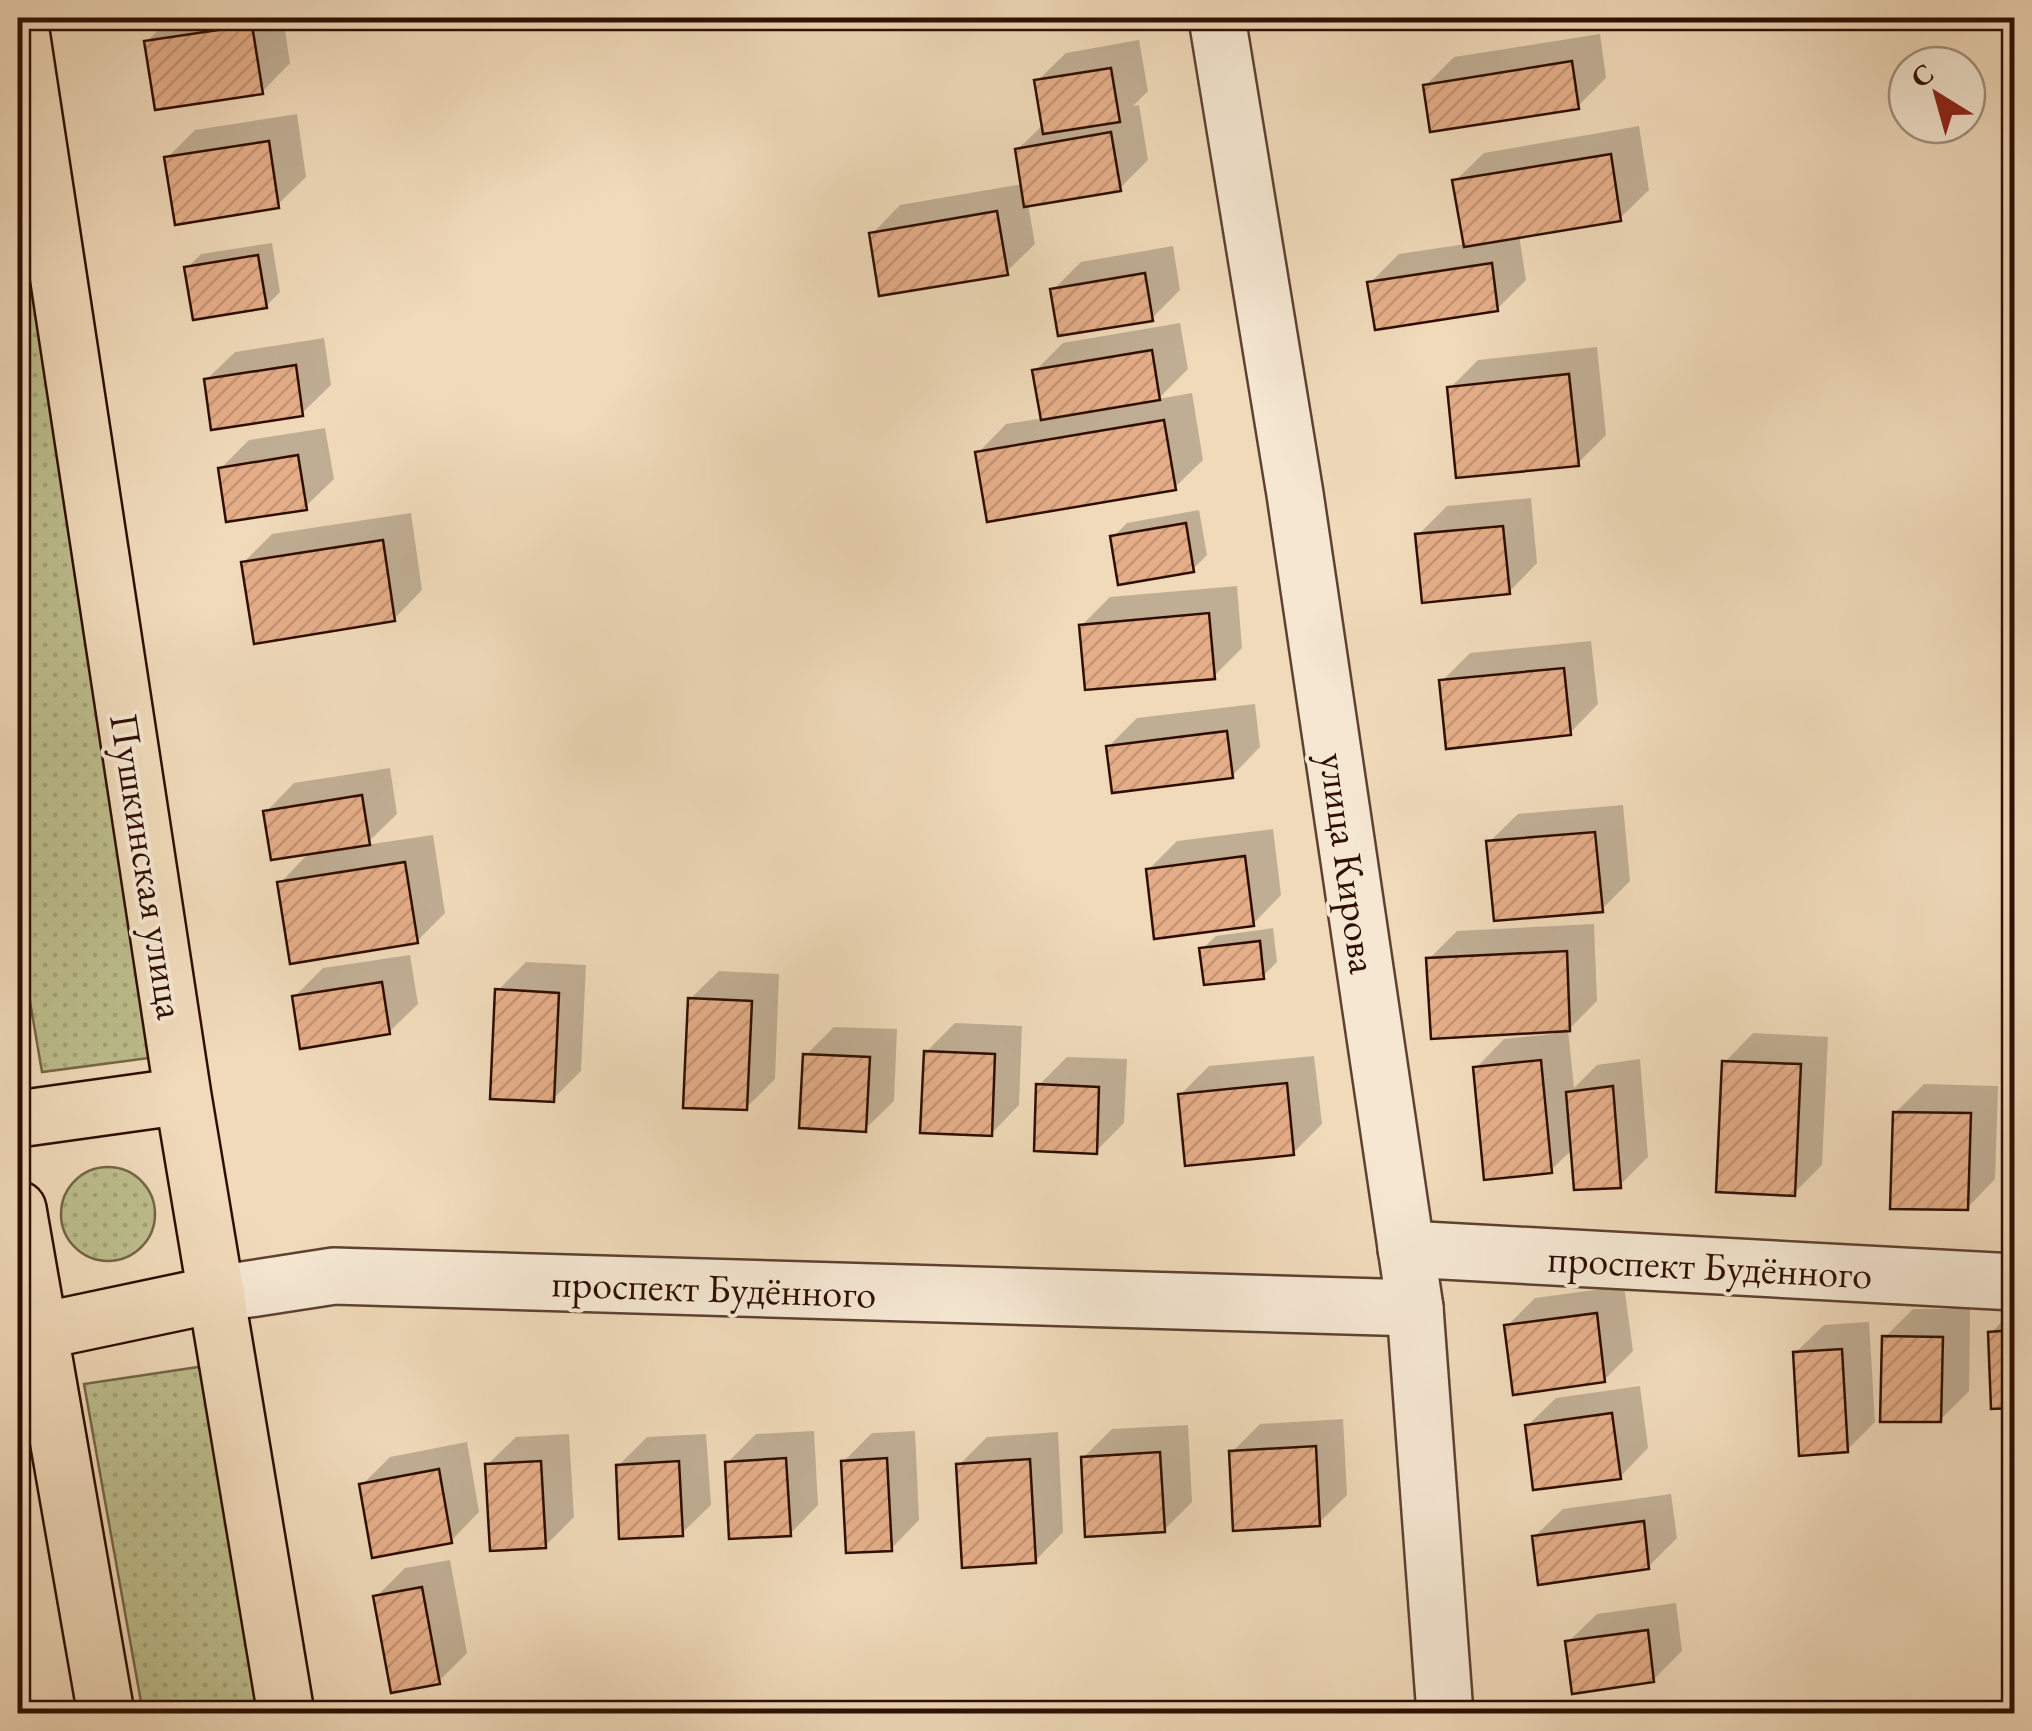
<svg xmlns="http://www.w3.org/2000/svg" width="2032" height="1731" font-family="'EB Garamond',serif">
<defs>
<pattern id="grass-dots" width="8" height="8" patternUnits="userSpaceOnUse" patternTransform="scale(2.5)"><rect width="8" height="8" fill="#bdbe8d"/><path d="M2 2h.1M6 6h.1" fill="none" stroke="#a3a278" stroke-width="1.8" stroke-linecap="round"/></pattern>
<pattern id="building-hatch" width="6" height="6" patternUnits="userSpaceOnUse" patternTransform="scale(2.5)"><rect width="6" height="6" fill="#e5ae89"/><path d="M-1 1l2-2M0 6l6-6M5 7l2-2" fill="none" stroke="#c59475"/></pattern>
</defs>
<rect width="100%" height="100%" fill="#f0daba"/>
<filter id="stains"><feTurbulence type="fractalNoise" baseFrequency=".002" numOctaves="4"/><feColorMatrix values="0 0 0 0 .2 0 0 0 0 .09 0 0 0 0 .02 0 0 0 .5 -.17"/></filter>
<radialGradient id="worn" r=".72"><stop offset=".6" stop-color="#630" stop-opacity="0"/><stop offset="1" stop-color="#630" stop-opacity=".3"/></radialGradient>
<!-- grass -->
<path fill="url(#grass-dots)" stroke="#766648" stroke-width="2.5" d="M 18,125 L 172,1055 L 42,1072 L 18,931 Z
M61 1214a47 47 0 1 1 94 0a47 47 0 1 1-94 0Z
M 205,1366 L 262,1713 L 143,1713 L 84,1384 Z"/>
<!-- shadow -->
<path fill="#0003" d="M 171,18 L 283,18 L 290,63 L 262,92 L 146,42 Z
M 1600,34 L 1606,78 L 1578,106 L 1425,86 L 1454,57 Z
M 1139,40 L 1148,91 L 1133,106 L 1139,105 L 1148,160 L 1120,188 L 1028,204 L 1035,244 L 1006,272 L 872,234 L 900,205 L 1023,184 L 1017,150 L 1044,124 L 1037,81 L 1066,53 Z
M 297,114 L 306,177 L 277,205 L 167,158 L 195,130 Z
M 1639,126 L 1649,190 L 1620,218 L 1519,235 L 1526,280 L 1497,309 L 1370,283 L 1399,254 L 1466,244 L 1455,181 L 1484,153 Z
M 272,243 L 280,292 L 266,306 L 187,268 L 201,254 Z
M 1173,246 L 1180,290 L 1152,318 L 1053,290 L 1081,262 Z
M 1180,323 L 1188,369 L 1158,399 L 1192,393 L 1203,460 L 1174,488 L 978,453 L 1006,424 L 1043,418 L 1035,371 L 1063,343 Z
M 324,338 L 331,385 L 302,413 L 206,380 L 235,352 Z
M 1597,347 L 1606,435 L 1577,464 L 1450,388 L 1478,360 Z
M 325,428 L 334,479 L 305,507 L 220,469 L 249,440 Z
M 1531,498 L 1537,563 L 1509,592 L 1418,535 L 1447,506 Z
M 1199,510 L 1207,555 L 1193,569 L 1113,537 L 1127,523 Z
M 411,513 L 422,590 L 394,619 L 244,562 L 272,534 Z
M 1237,586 L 1242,648 L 1214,676 L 1081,626 L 1110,597 Z
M 1591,641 L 1598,704 L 1570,733 L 1442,681 L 1470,653 Z
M 1255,704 L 1260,747 L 1232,776 L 1109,746 L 1137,718 Z
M 390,768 L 397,814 L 365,845 L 433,835 L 445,913 L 417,941 L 280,883 L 311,851 L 266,812 L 294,783 Z
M 1623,805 L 1630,881 L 1602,909 L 1489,842 L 1518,814 Z
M 1273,829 L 1281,895 L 1253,924 L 1148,870 L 1177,841 Z
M 1594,924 L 1597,1001 L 1568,1030 L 1574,1088 L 1597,1065 L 1640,1059 L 1648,1157 L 1620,1185 L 1573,1149 L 1551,1170 L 1476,1068 L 1504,1039 L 1554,1034 L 1553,1030 L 1429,959 L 1457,931 Z
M 1273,928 L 1277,962 L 1263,976 L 1202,949 L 1216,936 Z
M 410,955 L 418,1004 L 389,1032 L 295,996 L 323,968 Z
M 526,962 L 586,965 L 581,1071 L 553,1099 L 497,991 Z
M 719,971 L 779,974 L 775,1079 L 746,1108 L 690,999 Z
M 955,1023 L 1022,1026 L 1019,1105 L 991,1134 L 926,1052 Z
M 834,1027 L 897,1029 L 894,1101 L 865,1129 L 806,1055 Z
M 1753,1033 L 1828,1037 L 1822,1165 L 1794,1193 L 1725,1062 Z
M 1314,1056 L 1322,1124 L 1293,1153 L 1180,1095 L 1209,1066 Z
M 1067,1057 L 1127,1059 L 1124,1123 L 1096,1151 L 1039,1085 Z
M 1924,1084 L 1998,1086 L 1995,1179 L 1967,1208 L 1895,1113 Z
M 1624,1286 L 1633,1351 L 1604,1380 L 1507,1326 L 1535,1298 Z
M 1913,1309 L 1970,1309 L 1969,1391 L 1940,1420 L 1885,1337 Z
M 2014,1309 L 2014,1406 L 1994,1407 L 1991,1333 Z
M 1869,1322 L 1875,1422 L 1847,1450 L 1795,1353 L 1824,1325 Z
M 1640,1386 L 1648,1448 L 1620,1477 L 1527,1426 L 1556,1398 Z
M 1343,1419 L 1347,1495 L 1319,1523 L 1232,1452 L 1260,1424 Z
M 1188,1425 L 1192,1502 L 1164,1530 L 1083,1458 L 1112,1429 Z
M 814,1431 L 818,1505 L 790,1534 L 727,1463 L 756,1434 Z
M 915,1431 L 919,1520 L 891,1549 L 843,1462 L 872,1433 Z
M 1058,1432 L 1063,1532 L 1035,1561 L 959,1465 L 987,1437 Z
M 569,1434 L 574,1517 L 545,1546 L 487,1465 L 516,1437 Z
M 706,1434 L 711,1505 L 682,1533 L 618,1466 L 647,1437 Z
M 467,1442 L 479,1512 L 451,1541 L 362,1485 L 390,1457 Z
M 1671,1494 L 1677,1538 L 1648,1567 L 1534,1537 L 1563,1509 Z
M 450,1560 L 467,1653 L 438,1682 L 376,1597 L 405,1568 Z
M 1676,1603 L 1682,1651 L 1653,1680 L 1568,1642 L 1597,1614 Z"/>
<!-- building -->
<path fill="url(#building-hatch)" stroke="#2f0e02" stroke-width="2.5" d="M 252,25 L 263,94 L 155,110 L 144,41 Z
M 1572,61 L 1579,109 L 1430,132 L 1423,85 Z
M 1111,68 L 1120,122 L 1043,134 L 1034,80 Z
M 1111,132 L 1121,191 L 1024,207 L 1015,149 Z
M 269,141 L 279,208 L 175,225 L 164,157 Z
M 1611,154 L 1621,221 L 1464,247 L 1452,180 Z
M 997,211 L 1008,275 L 879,296 L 869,233 Z
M 258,255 L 267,308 L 193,320 L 184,267 Z
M 1492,263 L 1498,311 L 1375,330 L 1367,282 Z
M 1145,273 L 1153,321 L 1058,336 L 1050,289 Z
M 1152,350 L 1160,400 L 1041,420 L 1032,370 Z
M 296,365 L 303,416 L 211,430 L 204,379 Z
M 1569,374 L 1579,466 L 1456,478 L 1447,387 Z
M 1164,420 L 1176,490 L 987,522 L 975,452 Z
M 298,455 L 307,510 L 226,522 L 218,468 Z
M 1186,523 L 1194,572 L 1118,585 L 1110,536 Z
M 1503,526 L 1510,594 L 1422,603 L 1415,534 Z
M 383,540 L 395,621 L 254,644 L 241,562 Z
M 1209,613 L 1215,679 L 1085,690 L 1079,625 Z
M 1564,668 L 1571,735 L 1446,749 L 1439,680 Z
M 1227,731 L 1233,778 L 1112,793 L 1106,746 Z
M 362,795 L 370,845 L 271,860 L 263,811 Z
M 1595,832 L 1603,912 L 1494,921 L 1486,841 Z
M 1245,856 L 1254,926 L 1154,939 L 1146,869 Z
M 405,862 L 418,943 L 290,964 L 277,882 Z
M 1260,941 L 1264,979 L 1204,985 L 1199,948 Z
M 1567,951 L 1570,1031 L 1431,1039 L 1426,958 Z
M 382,982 L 390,1034 L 300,1049 L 292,996 Z
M 495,989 L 559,993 L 554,1102 L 490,1099 Z
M 688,998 L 752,1001 L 747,1110 L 683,1108 Z
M 924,1051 L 995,1054 L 992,1136 L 920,1133 Z
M 803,1054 L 870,1057 L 866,1132 L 799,1128 Z
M 1541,1060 L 1552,1173 L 1484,1180 L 1473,1067 Z
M 1722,1061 L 1801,1064 L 1795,1196 L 1716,1192 Z
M 1287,1083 L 1294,1155 L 1185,1166 L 1178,1094 Z
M 1036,1084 L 1099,1087 L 1097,1154 L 1034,1151 Z
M 1613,1086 L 1621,1188 L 1574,1190 L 1566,1092 Z
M 1893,1112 L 1971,1113 L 1968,1210 L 1890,1209 Z
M 1597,1313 L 1605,1382 L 1513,1395 L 1504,1325 Z
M 2014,1330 L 2014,1408 L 1991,1409 L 1988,1332 Z
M 1882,1336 L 1943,1337 L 1941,1422 L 1880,1422 Z
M 1842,1349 L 1848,1452 L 1799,1456 L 1793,1352 Z
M 1612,1413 L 1621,1479 L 1533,1490 L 1525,1425 Z
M 1316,1446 L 1320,1526 L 1233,1531 L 1229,1451 Z
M 1160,1452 L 1165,1532 L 1085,1537 L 1081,1457 Z
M 786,1458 L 791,1536 L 729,1539 L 725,1462 Z
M 887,1458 L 892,1551 L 846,1553 L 841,1461 Z
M 1030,1459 L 1036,1563 L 962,1568 L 956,1464 Z
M 541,1461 L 546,1548 L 490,1551 L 485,1464 Z
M 679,1461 L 683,1536 L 619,1539 L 616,1465 Z
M 439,1469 L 452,1543 L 372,1558 L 359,1484 Z
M 1644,1521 L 1649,1569 L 1538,1585 L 1532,1536 Z
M 422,1587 L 440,1684 L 391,1693 L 373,1596 Z
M 1648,1630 L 1654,1682 L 1572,1694 L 1565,1641 Z"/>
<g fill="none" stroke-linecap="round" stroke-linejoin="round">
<defs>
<path id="minor" d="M 1406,1249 L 2014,1282
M 217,1294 L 334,1276 L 1415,1308"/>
<path id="tertiary" d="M 1217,18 L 1295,494 L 1415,1308 L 1445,1714"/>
<path id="primary" d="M 19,18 L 183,1096 L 286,1714
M 18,1119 L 183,1096
M 18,1209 L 106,1714
M 18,1336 L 217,1294"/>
</defs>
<!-- minor casing -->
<use href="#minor" stroke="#5f4130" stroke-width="60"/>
<!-- tertiary casing -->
<use href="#tertiary" stroke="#5f4130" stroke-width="60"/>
<!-- primary casing -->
<use href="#primary" stroke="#2f0e02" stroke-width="60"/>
<!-- minor -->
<use href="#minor" stroke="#f5e7d2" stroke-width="55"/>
<!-- tertiary -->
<use href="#tertiary" stroke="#f5e7d2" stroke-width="55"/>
<!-- primary -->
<use href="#primary" stroke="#f0daba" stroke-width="55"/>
</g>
<g text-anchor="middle" stroke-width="8" stroke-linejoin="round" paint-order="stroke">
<!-- street labels -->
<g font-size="40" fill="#2f0e02" stroke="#f5e7d2">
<text transform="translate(1349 863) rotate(82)" y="14">улица Кирова</text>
<text transform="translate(148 866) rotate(81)" y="14">Пушкинская улица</text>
<text transform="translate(1710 1266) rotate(3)" y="14">проспект Будённого</text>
<text transform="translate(714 1288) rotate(2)" y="14">проспект Будённого</text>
</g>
</g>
<!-- margin -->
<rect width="2032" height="1731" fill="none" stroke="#f0daba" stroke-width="60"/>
<rect x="20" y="20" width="1992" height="1691" fill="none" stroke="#2f0e02" stroke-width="5"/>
<rect x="30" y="30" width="1972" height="1671" fill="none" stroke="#2f0e02" stroke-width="2.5"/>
<!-- north arrow -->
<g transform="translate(1937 95) rotate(323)"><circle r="48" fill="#f5e7d2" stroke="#a6907f" stroke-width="2.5"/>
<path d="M0-8L18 38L0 25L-18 38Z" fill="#8f2418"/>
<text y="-15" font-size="28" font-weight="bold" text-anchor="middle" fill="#2f0e02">С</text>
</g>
<rect width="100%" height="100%" filter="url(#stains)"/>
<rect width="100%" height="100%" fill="url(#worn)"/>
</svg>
